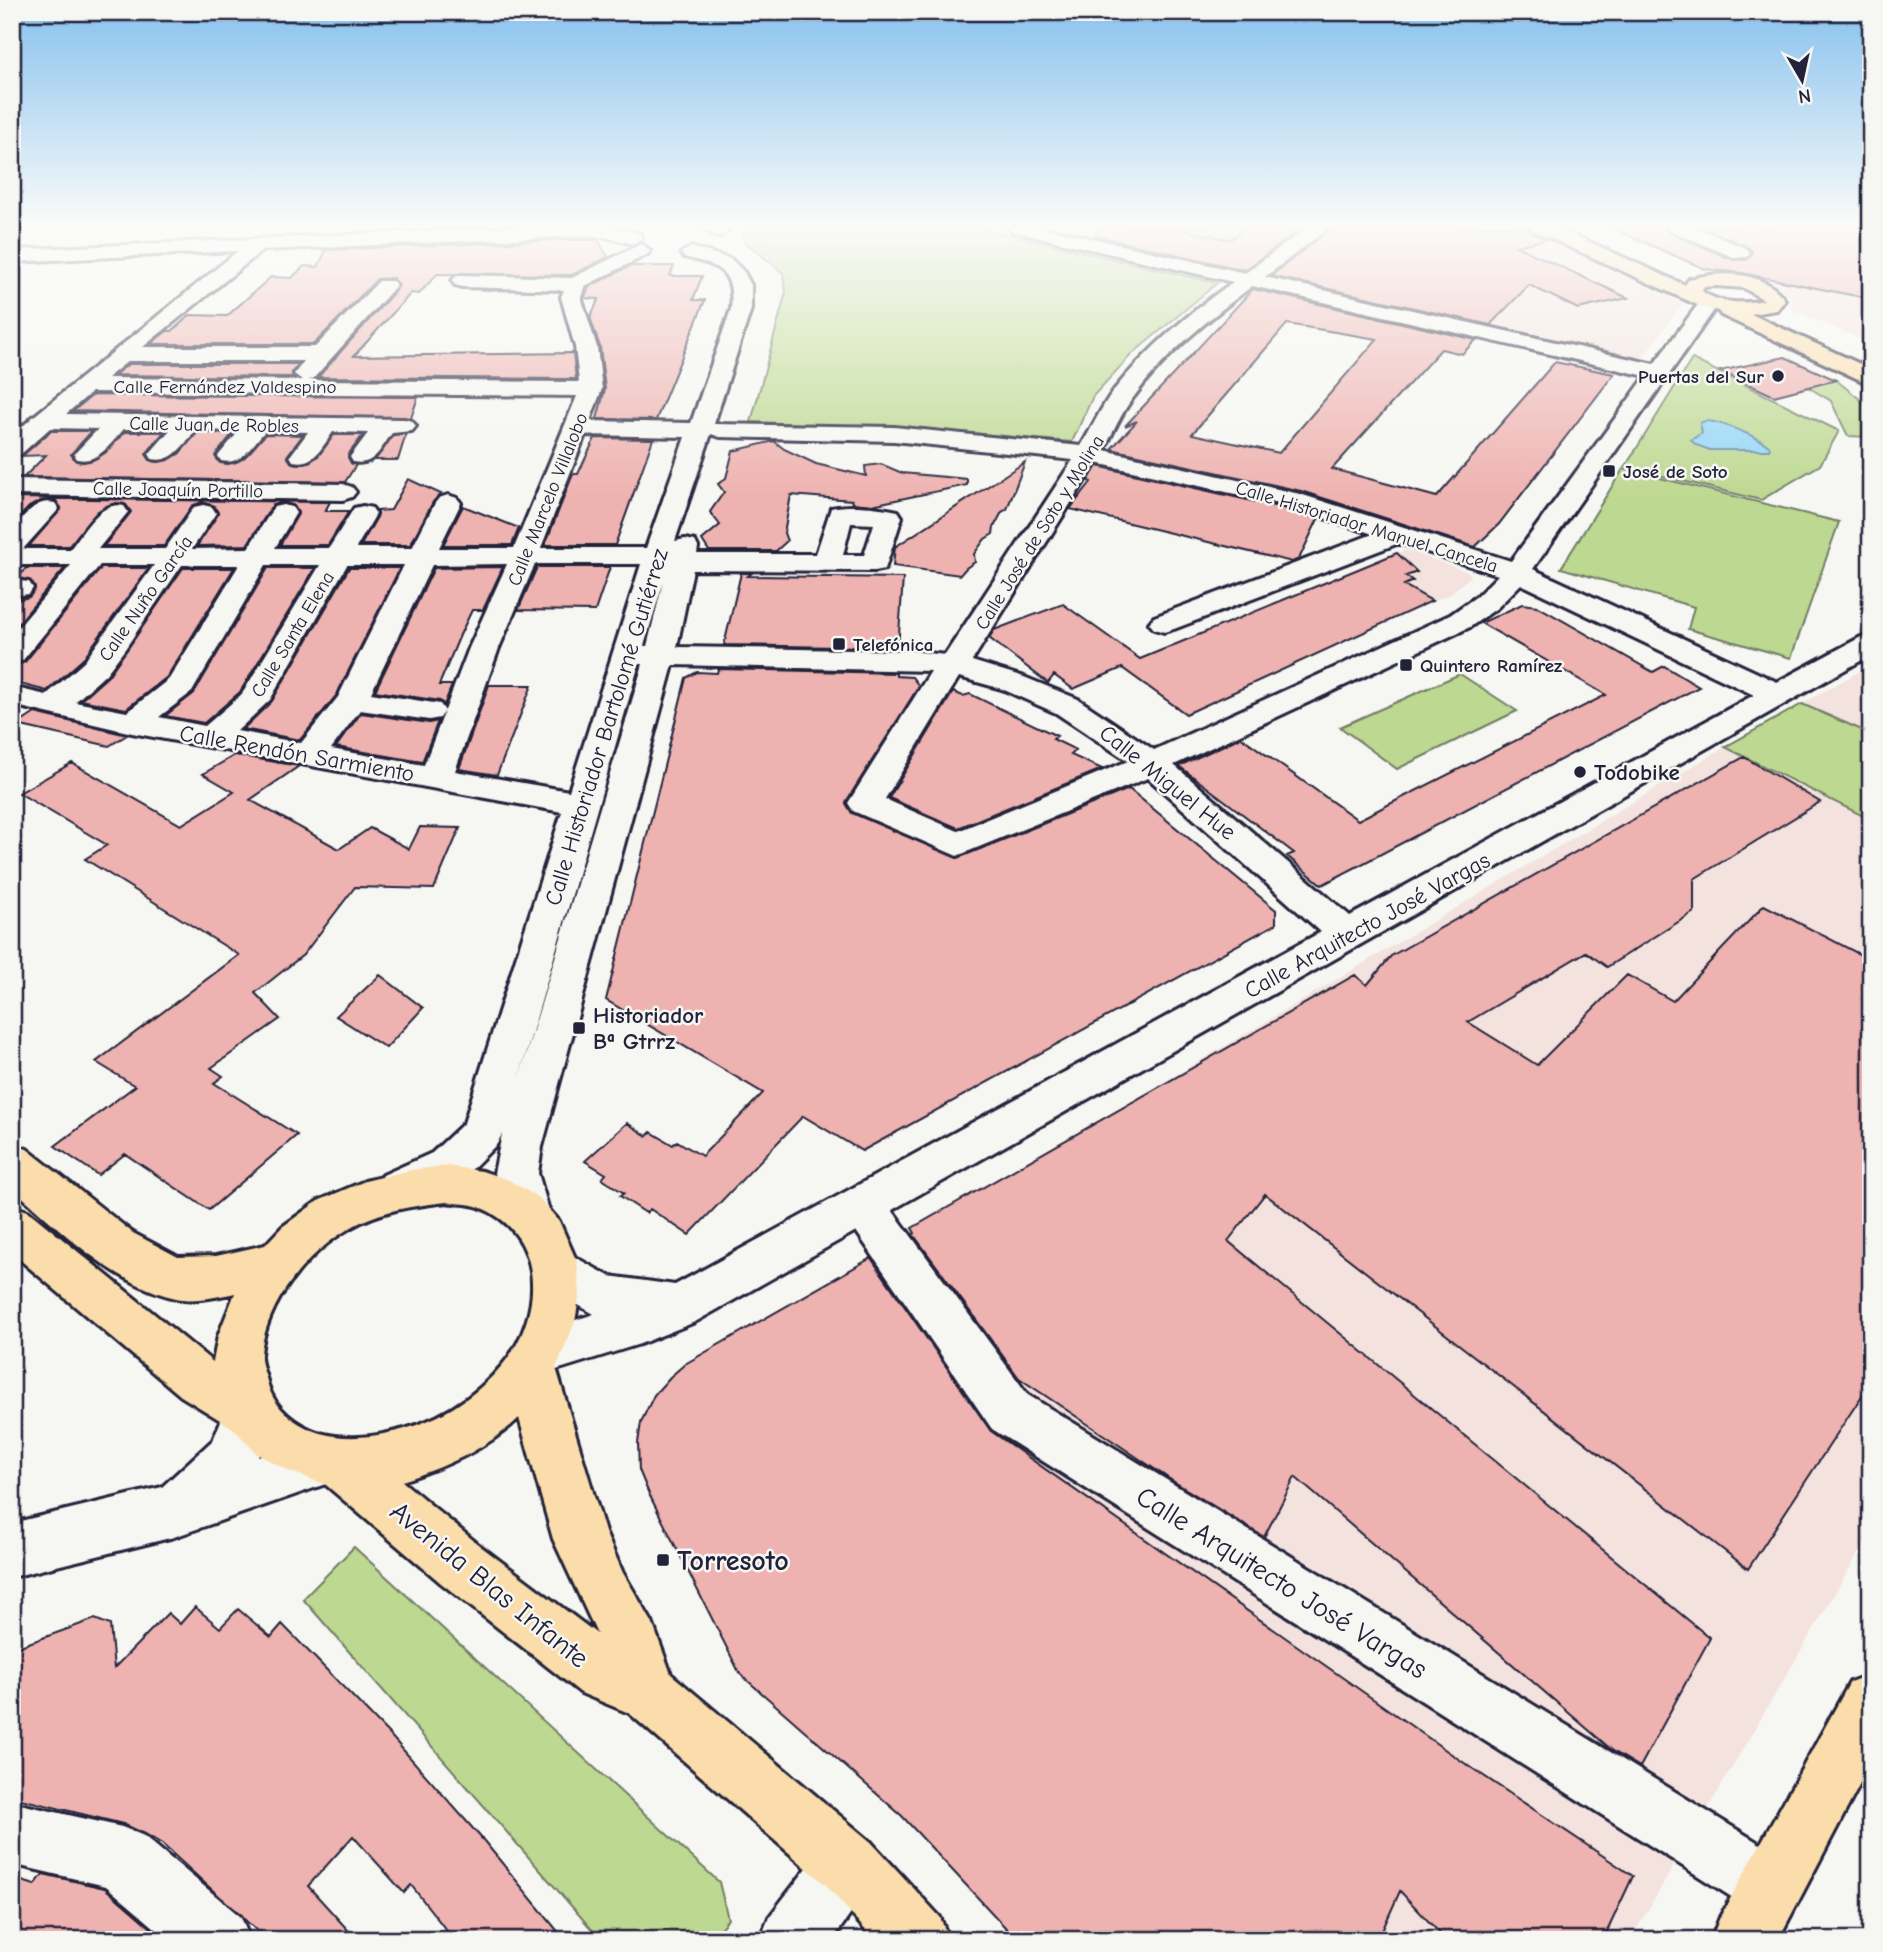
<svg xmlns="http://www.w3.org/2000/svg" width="1883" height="1952" font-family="'Comic Neue',sans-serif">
<rect width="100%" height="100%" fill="#f6f6f2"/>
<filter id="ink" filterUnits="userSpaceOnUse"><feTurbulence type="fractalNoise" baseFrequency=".0143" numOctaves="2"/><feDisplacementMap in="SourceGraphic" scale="14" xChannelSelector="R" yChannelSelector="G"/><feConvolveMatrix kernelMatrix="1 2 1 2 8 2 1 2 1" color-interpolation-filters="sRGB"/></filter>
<g filter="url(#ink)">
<!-- built -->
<path fill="#f4e2de" d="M 1332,226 L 1517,226 L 1683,303 L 1638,363 L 1258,279 Z
M 1779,226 L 1871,226 L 1871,343 L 1789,308 L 1794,299 L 1771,286 L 1743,278 Z
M 1406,550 L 1468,572 L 1471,576 L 1449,595 L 1432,601 L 1404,585 L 1413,581 L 1406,576 L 1417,572 L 1410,565 L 1387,557 Z
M 1871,665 L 1871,1532 L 1630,1940 L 1017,1940 L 902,1816 L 743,1676 L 649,1494 L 639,1470 L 638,1443 L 641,1422 L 654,1395 L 685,1364 L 874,1256 L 1725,747 Z"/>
<!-- green -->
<path fill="#bdd890" stroke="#707d66" stroke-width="2" d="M 741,226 L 970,226 L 1217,283 L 1131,355 L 1093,396 L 1072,442 L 912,428 L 751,422 L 786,292 L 783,273 L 744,241 Z
M 1168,226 L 1248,226 L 1230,240 Z
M 1692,359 L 1839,431 L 1820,465 L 1761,500 L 1625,467 Z
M 1836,380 L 1871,408 L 1871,437 L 1848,436 L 1831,401 L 1808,387 Z
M 1623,469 L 1839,522 L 1791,658 L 1688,629 L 1694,607 L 1561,568 Z
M 1460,674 L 1517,711 L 1397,769 L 1340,727 Z
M 1802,704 L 1871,734 L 1871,820 L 1725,747 Z
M 354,1547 L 719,1882 L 728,1919 L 711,1940 L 601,1940 L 303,1599 Z"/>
<!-- water -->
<path fill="#95d5f6" stroke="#678dab" stroke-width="2" d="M 1705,421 C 1720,421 1759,437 1770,447 L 1769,450 L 1710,450 L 1696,445 L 1691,440 L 1702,433 L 1700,423 Z"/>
<!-- building -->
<path fill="#eeb2b0" stroke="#22223b" stroke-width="2" fill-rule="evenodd" d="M 1097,226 L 1166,226 L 1230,240 L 1248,226 L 1305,226 L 1245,270 L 1096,236 Z
M 1334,226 L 1527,226 L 1531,232 L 1547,239 L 1516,246 L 1628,298 L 1578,309 L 1529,285 L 1490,325 L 1271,276 Z
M 1607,226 L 1664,226 L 1668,232 L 1733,260 L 1747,260 L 1752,251 L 1748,247 L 1700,226 L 1871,226 L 1871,299 L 1742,273 L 1705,269 Z
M 557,240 L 598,240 L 608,257 L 572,275 L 437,274 L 419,294 L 411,293 L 354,356 L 573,353 L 576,379 L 318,377 L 395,291 L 399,285 L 393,278 L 377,279 L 314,344 L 150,344 L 167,331 L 172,331 L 190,315 L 227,316 L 271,277 L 292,278 L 304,266 L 318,267 L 326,250 Z
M 630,266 L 674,266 L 670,276 L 702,276 L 693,300 L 705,300 L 656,420 L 597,419 L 605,389 L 600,347 L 590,317 L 599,299 L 584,298 L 590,286 Z
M 1253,289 L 1476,340 L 1462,354 L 1441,349 L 1332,469 L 1437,497 L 1555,362 L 1614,374 L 1499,524 L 1475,547 L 1301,491 L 1111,449 L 1137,421 L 1125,426 ZM 1287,324 L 1377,339 L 1279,453 L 1192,434 Z
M 1785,357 L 1836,380 L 1774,396 L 1720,371 Z
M 129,364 L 299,364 L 292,372 L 294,377 L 114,375 Z
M 93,395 L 418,397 L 411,418 L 73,411 Z
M 51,431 L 92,431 L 71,454 L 75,460 L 84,462 L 105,453 L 125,432 L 164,432 L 146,454 L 150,460 L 159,462 L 179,454 L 197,433 L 233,433 L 215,456 L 219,462 L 228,464 L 242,459 L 266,434 L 303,435 L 287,456 L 291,462 L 300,464 L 318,456 L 334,435 L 363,435 L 348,455 L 351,463 L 356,465 L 345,482 L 24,477 L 46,455 L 22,456 Z
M 406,434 L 398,460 L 375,460 L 393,435 Z
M 595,438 L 653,439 L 615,545 L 545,545 L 573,474 L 578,474 Z
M 774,441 L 784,449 L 816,464 L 866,476 L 865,466 L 881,464 L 902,473 L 967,479 L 967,485 L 872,505 L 853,503 L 852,500 L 791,495 L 784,533 L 787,541 L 776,551 L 709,551 L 702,540 L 720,525 L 710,512 L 724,492 L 718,484 L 726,478 L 733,451 Z
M 1025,462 L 1007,509 L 1002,512 L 994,527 L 993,534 L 985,539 L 974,554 L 975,562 L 966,568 L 960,575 L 893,566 L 895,547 Z
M 1097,466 L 1283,508 L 1318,519 L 1299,559 L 1292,562 L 1070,509 L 1091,482 L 1088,481 Z
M 408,479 L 441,494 L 433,502 L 410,545 L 361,545 L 378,515 L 377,511 L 391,510 Z
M 12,498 L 330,502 L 325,511 L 349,511 L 328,545 L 280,545 L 298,514 L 294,506 L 282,502 L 272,506 L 247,545 L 197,546 L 218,514 L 214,506 L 202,502 L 192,506 L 164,546 L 104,546 L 131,512 L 126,505 L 116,503 L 98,511 L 69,546 L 29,546 L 61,508 L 55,500 L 41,501 L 29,507 L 12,525 Z
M 463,506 L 519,528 L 512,545 L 443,545 Z
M 1397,553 L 1417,572 L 1406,576 L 1413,581 L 1404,585 L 1432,601 L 1186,714 L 1122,668 L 1073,689 L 1054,675 L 1048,683 L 989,638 L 994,630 L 1063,604 L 1140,659 Z
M 503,567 L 483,610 L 472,610 L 460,635 L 439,685 L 452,685 L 444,705 L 440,701 L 375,691 L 434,568 Z
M 537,567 L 610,567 L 595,611 L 518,610 Z
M 26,568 L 65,568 L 12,631 L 12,601 L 29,597 L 35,589 L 31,581 L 18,578 Z
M 101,568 L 149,568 L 82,660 L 47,691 L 12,682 L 12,668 L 25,662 Z
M 183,568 L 234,568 L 167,677 L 126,709 L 81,700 L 108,676 Z
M 268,568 L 315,568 L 240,692 L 204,723 L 165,716 L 194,693 Z
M 349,568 L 400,568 L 336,696 L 300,740 L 243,729 L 272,701 Z
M 741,573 L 752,573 L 748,576 L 903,578 L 898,648 L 724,645 Z
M 1522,604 L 1537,606 L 1653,672 L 1664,666 L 1699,687 L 1322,885 L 1287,856 L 1294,853 L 1179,766 L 1241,737 L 1358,820 L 1606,695 L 1481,623 Z
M 718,669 L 896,673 L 896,676 L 912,677 L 919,686 L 846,802 L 852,813 L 958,858 L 1129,789 L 1276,910 L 1276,924 L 862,1151 L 803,1116 L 689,1235 L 650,1209 L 646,1213 L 620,1196 L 624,1193 L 602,1179 L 606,1174 L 585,1161 L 627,1123 L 647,1136 L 651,1132 L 673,1145 L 677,1141 L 702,1156 L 763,1093 L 606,1000 L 686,678 L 697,672 L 717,673 Z
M 489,685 L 532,685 L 497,775 L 459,769 Z
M 953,692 L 963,696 L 970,694 L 1057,736 L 1053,739 L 1076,750 L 1071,755 L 1102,769 L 958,828 L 889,798 Z
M 35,713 L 127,735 L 109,746 L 17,725 Z
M 361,713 L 429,723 L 438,721 L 422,762 L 336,747 Z
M 235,755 L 299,766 L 250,800 L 339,849 L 370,828 L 409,849 L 420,827 L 460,828 L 434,889 L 355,887 L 303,955 L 255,993 L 280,1019 L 211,1068 L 223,1076 L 214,1083 L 297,1135 L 209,1210 L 125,1154 L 98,1175 L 55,1146 L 135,1086 L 96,1062 L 239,955 L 85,859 L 107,845 L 19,793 L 72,763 L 181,825 L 234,792 L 203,774 Z
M 1744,757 L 1820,802 L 1694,879 L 1694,912 L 1607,967 L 1586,952 L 1468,1022 L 1537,1065 L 1627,975 L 1673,1001 L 1764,905 L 1871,960 L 1871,1382 L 1748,1569 L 1265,1194 L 1228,1241 L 1710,1638 L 1640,1767 L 1613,1751 L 1295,1477 L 1264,1537 L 1171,1480 L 1019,1378 L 913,1234 L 915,1233 L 912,1228 L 1355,975 L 1367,985 L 1391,956 Z
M 380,975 L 423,1008 L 386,1048 L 336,1016 Z
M 871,1258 L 991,1431 L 1460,1760 L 1633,1876 L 1603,1940 L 1446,1940 L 1400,1891 L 1378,1940 L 1017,1940 L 902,1816 L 740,1674 L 649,1494 L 639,1470 L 638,1443 L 641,1422 L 654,1395 L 670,1377 L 685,1364 Z
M 195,1607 L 220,1628 L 238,1609 L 271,1637 L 282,1624 L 390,1735 L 484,1841 L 565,1940 L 454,1940 L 411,1885 L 404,1893 L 353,1836 L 308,1886 L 357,1940 L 267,1940 L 162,1844 L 145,1834 L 123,1824 L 12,1797 L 12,1649 L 95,1619 L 110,1625 L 114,1668 L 168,1613 L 180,1624 Z
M 43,1874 L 105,1888 L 165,1940 L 12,1940 L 12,1878 L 35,1885 Z"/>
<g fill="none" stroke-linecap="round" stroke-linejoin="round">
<defs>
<path id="minor" d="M 536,226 L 610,226 L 640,234 L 642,238 L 633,244 L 605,237 L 557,237 L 263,250 L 143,347 L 315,347 L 379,281 L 393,281 L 396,285 L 393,289 L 313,379 L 308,380 L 579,382 L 575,347 L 561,297 L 564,290 L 462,287 L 455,285 L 452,281 L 455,277 L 462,275 L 572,278 L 641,244 L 650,250 L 648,254 L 585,286 L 581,297 L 597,347 L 602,389 L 590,421 L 691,423 L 731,309 C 735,270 718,265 684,257 L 681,253 L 691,247 L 731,259 L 744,272 L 751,285 L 751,309 L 714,424 L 894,427 L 1081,446 C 1092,428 1101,407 1114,390 C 1148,348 1189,313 1233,282 L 1012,231 L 1003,226 L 1038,226 L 1245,273 L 1310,226 L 1331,226 L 1265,277 L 1654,364 L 1702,299 L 1716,299 L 1719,303 L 1533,569 L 1777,682 L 1861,637 L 1871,634 L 1871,655 L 892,1210 L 1028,1395 L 1793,1864 L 1802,1886 L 1793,1908 L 1771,1917 L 1749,1908 L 992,1429 L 856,1231 L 695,1322 L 640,1344 L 537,1376 L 520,1370 L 513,1354 L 520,1338 L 594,1314 L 541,1284 L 534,1270 L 541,1256 L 557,1250 L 573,1256 L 609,1276 L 675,1285 L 1321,932 L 1148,778 L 957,856 L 853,811 L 848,803 L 931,671 L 673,665 L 542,1147 L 538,1173 L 550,1214 L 544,1228 L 528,1233 L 512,1228 L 494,1173 L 502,1134 L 497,1144 L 462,1179 L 399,1207 L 383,1201 L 377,1188 L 383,1175 L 432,1153 L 464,1123 L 562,812 L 132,733 L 12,705 L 12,687 L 46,695 L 84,662 L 154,565 L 100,565 L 23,660 L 12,663 L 12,635 L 71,565 L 12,565 L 12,529 C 25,516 35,498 55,503 L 59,509 L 23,549 L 70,549 C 84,532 100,500 124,506 L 128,512 L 98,549 L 165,549 L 194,507 L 203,505 L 212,507 L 216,513 L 192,549 L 248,548 L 274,507 L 283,505 L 292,507 L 296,513 L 275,548 L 329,548 L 354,508 L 363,506 L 372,508 L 376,514 L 356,548 L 412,548 L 435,503 L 439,498 L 448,495 L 457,498 L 461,503 L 439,548 L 514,548 L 577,396 L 92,392 L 66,414 L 404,419 L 412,421 L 416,426 L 412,431 L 392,433 C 381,448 374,467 353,462 L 350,457 L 368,433 L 333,432 C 322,447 314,466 293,461 L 290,456 L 308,432 L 265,431 C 252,445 242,466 221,461 L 218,456 L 239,431 L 196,430 C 184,444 173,464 152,459 L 149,454 L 170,430 L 124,429 C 111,443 98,464 77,459 L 74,454 L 98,429 L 50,428 L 21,454 L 12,456 L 12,436 L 34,416 L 238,251 L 12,262 L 12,250 ZM 1252,286 L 1646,376 L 1511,561 L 1300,494 L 1104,450 C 1113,433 1121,413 1133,398 C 1166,353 1209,319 1252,286 ZM 128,361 L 304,361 L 294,374 L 302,380 L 107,378 ZM 711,434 L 720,437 L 894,441 L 1073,460 L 945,655 L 912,651 L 677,647 L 693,570 L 875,571 L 885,569 L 902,517 L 898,511 C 878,507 851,504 831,508 L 816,554 L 697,554 L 698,547 L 695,541 L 685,539 L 675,541 ZM 585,435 L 685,437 L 646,548 L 541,548 ZM 1096,463 L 1284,505 L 1373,534 L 1154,617 L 1149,623 L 1154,629 L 1164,632 L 1174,629 L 1399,543 L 1498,575 L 1477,596 L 1450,615 L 1154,750 L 1078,699 L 1024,677 L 972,661 ZM 851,523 L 874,524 L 864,555 L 843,555 ZM 507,564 L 469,648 L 424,765 L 331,749 L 360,710 L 429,720 L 440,718 L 445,711 L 440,704 L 371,693 L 432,565 ZM 535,564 L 641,564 L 569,791 L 455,771 L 499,648 ZM 182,565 L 239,565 L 169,679 L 127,712 L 75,702 L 106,674 L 125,649 ZM 266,565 L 320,565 L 242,694 L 205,726 L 159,717 L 192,692 ZM 347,565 L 404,565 L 338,697 L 301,743 L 237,731 L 270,700 ZM 663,583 L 647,646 L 644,646 ZM 1521,584 L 1754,695 L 1350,916 L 1174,765 L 1470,627 L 1497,608 ZM 639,664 L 643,664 L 518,1081 ZM 959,677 L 1002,689 L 1056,713 L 1128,761 L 958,831 L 885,799 Z
M 699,226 L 724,226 L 728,231 L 719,237 Z
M 1666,226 L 1692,226 L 1747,249 L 1750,253 L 1747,257 L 1733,257 L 1669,230 Z
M 12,479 L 343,484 L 352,487 L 356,492 L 352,497 L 343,500 L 12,495 Z
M 12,580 L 29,582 L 33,588 L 29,594 L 12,596 Z
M 250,1387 L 268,1394 L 275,1411 L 258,1457 L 325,1435 L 343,1442 L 351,1460 L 343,1478 L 174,1537 L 12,1577 L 12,1523 L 162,1487 L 213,1440 L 232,1394 Z
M 20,1804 L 122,1827 L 144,1836 L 241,1917 L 250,1940 L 169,1940 L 106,1886 L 20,1866 L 12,1867 L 12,1805 Z
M 849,1833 L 871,1842 L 880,1864 L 871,1886 L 832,1940 L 760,1940 L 769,1917 L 827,1842 Z"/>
<path id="major" d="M 1529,226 L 1554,226 L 1685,285 L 1689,279 C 1721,271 1764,270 1785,300 L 1777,310 L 1751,314 L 1871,369 L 1871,385 L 1721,315 L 1718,311 L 1702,307 L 1532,230 ZM 1716,286 L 1744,288 L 1764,300 C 1745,304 1718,304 1702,291 L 1704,287 Z
M 12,1144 L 27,1149 L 133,1233 L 178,1257 L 216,1256 L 265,1245 L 282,1227 L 318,1201 L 365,1181 L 411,1170 L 447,1166 L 482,1171 L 509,1180 L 539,1198 L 559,1221 L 577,1262 L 580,1292 L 575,1322 L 556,1368 L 605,1532 L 623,1573 L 652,1622 L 671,1674 L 871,1842 L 940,1917 L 949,1940 L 874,1940 L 827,1886 L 629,1713 L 581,1693 L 441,1583 L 326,1485 L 289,1471 L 257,1454 L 233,1428 L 181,1396 L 12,1253 L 12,1206 L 28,1211 L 213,1362 L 218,1336 L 235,1293 C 216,1297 195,1302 176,1298 C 113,1284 60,1229 12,1188 ZM 447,1202 C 457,1204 469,1203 479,1207 C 546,1233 544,1314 504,1363 C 475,1399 434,1424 388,1433 C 367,1438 341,1439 320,1433 C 296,1425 275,1409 268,1385 C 266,1375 260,1364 261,1354 C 266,1302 307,1253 350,1228 C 380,1210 413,1206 447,1202 ZM 519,1418 L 553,1539 L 597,1634 L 479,1545 L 402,1481 C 445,1467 487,1449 519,1418 Z
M 1871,1674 L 1871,1763 L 1778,1940 L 1711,1940 L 1720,1917 L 1850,1682 Z"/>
</defs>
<!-- minor casing -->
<use href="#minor" stroke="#22223b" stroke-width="6"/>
<!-- major casing -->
<use href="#major" stroke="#22223b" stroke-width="6"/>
<!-- minor -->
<use href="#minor" fill="#f6f6f2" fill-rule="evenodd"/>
<!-- major -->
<use href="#major" fill="#fbddab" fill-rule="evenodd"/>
</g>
</g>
<!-- sky -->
<linearGradient id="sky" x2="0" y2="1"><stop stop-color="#87c1ee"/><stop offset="0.45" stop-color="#fbfbf9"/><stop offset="1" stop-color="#fbfbf9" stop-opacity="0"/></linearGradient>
<rect width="1883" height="500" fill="url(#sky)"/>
<!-- markers -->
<g fill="#22223b" stroke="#f6f6f2" stroke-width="2.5">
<circle cx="1778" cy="376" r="7"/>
<rect x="1602" y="464" width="14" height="14" rx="3.5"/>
<rect x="832" y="637" width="14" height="14" rx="3.5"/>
<rect x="1399" y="658" width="14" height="14" rx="3.5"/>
<circle cx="1580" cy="772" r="7"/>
<rect x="572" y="1021" width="14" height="14" rx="3.5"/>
<rect x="656" y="1553" width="14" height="14" rx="3.5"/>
</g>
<g text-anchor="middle" stroke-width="5" stroke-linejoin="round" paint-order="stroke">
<!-- far-poi labels -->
<g font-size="19" font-weight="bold" fill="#22223b" stroke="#f6f6f2" text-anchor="start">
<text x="1764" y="383" text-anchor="end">Puertas del Sur</text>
<text x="1623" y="478">José de Soto</text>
<text x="853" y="651">Telefónica</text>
<text x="1420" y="672">Quintero Ramírez</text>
</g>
<!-- far-street labels -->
<g font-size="19" fill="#22223b" stroke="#f6f6f2">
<text x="225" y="393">Calle Fernández Valdespino</text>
<text transform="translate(214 424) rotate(1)" y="7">Calle Juan de Robles</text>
<text transform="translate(178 489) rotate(1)" y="7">Calle Joaquín Portillo</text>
<text transform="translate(547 499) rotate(-68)" y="7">Calle Marcelo Villalobo</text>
<text transform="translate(1367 526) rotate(17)" y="7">Calle Historiador Manuel Cancela</text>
<text transform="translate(1039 532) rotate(-58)" y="7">Calle José de Soto y Molina</text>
<text transform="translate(145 598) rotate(-55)" y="7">Calle Nuño García</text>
<text transform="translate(292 634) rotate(-59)" y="7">Calle Santa Elena</text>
</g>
<!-- street labels -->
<g font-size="23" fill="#22223b" stroke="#f6f6f2">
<text transform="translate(606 727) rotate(-73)" y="8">Calle Historiador Bartolomé Gutiérrez</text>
<text transform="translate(297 753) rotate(10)" y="8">Calle Rendón Sarmiento</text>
<text transform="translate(1168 782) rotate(39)" y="8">Calle Miguel Hue</text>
<text transform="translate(1367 925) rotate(-29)" y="8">Calle Arquitecto José Vargas</text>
</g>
<!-- poi labels -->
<g font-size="23" font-weight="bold" fill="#22223b" stroke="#f6f6f2" text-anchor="start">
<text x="1594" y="780">Todobike</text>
<text x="593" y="1023">Historiador<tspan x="593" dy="26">Bª Gtrrz</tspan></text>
</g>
<!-- near-poi labels -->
<g font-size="28" font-weight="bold" fill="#22223b" stroke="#f6f6f2" text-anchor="start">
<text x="677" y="1570">Torresoto</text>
</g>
<!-- near-street labels -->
<g font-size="28" fill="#22223b" stroke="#f6f6f2">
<text transform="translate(1282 1582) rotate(32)" y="10">Calle Arquitecto José Vargas</text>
<text transform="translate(490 1584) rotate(39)" y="10">Avenida Blas Infante</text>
</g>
</g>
<!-- margin -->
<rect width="1883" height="1952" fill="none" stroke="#f6f6f2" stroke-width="42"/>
<rect x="21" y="21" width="1841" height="1910" fill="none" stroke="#22223b" stroke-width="2.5" filter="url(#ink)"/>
<!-- north arrow -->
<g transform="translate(1802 80) rotate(171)" stroke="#f6f6f2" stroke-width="5" paint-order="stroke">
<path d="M0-5L12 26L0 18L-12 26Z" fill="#22223b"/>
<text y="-10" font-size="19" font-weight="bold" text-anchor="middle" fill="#22223b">N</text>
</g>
</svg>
